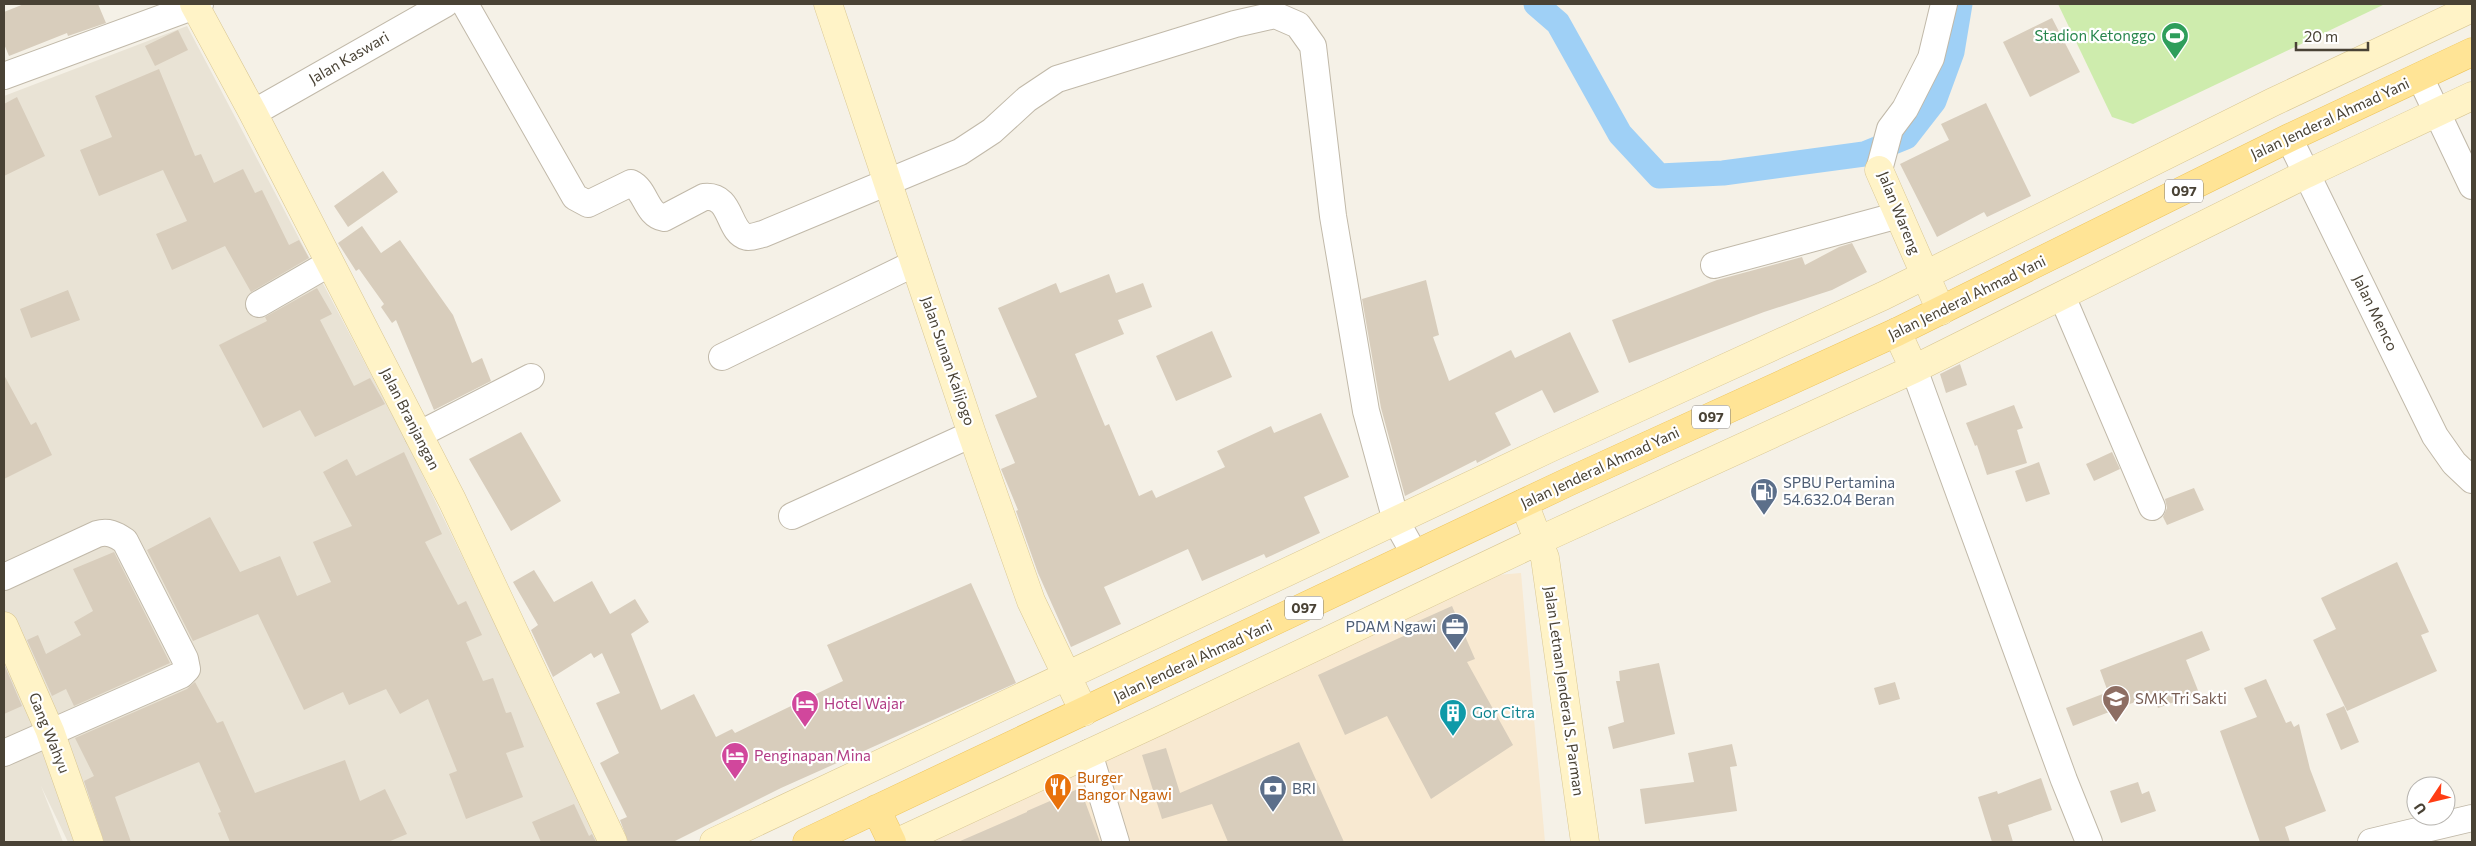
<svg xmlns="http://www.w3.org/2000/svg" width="2476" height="846" font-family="Commissioner,sans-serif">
<rect width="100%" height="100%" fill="#f5f1e7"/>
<!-- residential -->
<path fill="#e9e3d5" d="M 187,26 L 405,439 L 601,842 L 68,842 L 41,786 L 63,842 L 4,842 L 4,96 Z"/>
<!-- commercial -->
<path fill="#f8e9d1" d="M 1521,573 L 1545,842 L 931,842 L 1497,575 Z"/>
<!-- green -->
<path fill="#ceecad" d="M 2058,4 L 2385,4 L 2133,124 L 2112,117 Z"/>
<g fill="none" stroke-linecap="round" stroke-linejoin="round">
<!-- canal -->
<path stroke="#9fd0f6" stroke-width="25" d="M 1536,4 L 1558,23 L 1620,134 L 1659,176 L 1723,173 L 1864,154 L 1906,137 L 1934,101 L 1952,52 L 1960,4"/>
</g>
<!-- building -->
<path fill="#d8cdbc" d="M 24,4 L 98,4 L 106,23 L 68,36 L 67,33 L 9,56 L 4,44 L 4,12 Z
M 2052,18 L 2080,72 L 2030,97 L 2003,42 Z
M 178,30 L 188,50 L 155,66 L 145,46 Z
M 159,69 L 195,156 L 201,154 L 214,183 L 243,169 L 255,193 L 262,190 L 289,245 L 299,240 L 309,258 L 251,292 L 225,246 L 172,270 L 156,234 L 187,221 L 163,170 L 99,196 L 80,150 L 112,137 L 95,96 Z
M 17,97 L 45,156 L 4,176 L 4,104 Z
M 1986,103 L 2031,196 L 1987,217 L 1984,212 L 1937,237 L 1900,164 L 1949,140 L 1941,124 Z
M 383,171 L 398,192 L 348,227 L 334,206 Z
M 362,226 L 381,253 L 400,240 L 453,315 L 472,363 L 482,358 L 491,381 L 434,410 L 396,320 L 392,323 L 381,307 L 384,304 L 359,269 L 356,271 L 338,243 Z
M 1852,243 L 1867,272 L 1832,290 L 1764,312 L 1629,363 L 1612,320 L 1717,280 L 1802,257 L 1805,265 L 1839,247 Z
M 1109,274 L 1116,293 L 1143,283 L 1152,307 L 1118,320 L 1124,334 L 1075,354 L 1105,426 L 1109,424 L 1139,496 L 1152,490 L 1156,498 L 1225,467 L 1217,451 L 1271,426 L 1274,433 L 1321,413 L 1349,477 L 1304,497 L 1320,533 L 1266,558 L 1264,554 L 1202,581 L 1188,549 L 1104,587 L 1121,624 L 1071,647 L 1038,573 L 1016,511 L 1018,510 L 1001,469 L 1015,463 L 995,415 L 1037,397 L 998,308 L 1056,283 L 1060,293 Z
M 1426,280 L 1439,335 L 1433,337 L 1449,381 L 1511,350 L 1515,358 L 1570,332 L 1599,392 L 1554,413 L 1542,390 L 1495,413 L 1511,445 L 1477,463 L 1476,460 L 1405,496 L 1381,408 L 1362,299 Z
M 317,288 L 332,314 L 320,320 L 354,386 L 370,378 L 385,404 L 315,437 L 300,410 L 263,428 L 219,345 L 267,321 L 265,317 Z
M 68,290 L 80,320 L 31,338 L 20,309 Z
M 1212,331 L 1232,377 L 1176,401 L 1156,356 Z
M 1960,364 L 1967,385 L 1946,393 L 1940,374 Z
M 4,375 L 31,425 L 36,422 L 52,455 L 4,479 Z
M 2014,405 L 2023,428 L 2017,430 L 2027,463 L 1987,475 L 1977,445 L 1975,446 L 1966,423 Z
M 521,432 L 561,501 L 511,531 L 469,459 Z
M 404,452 L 442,534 L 425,542 L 458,605 L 466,601 L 482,635 L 466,642 L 483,681 L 493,678 L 506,713 L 511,712 L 524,747 L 506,753 L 523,797 L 466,819 L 449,774 L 457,771 L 428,699 L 400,714 L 386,689 L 349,705 L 343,692 L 304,710 L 258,614 L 193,641 L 147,550 L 210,517 L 240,572 L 280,556 L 297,596 L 331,582 L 313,542 L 352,526 L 323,472 L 347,459 L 356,476 Z
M 2112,452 L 2120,469 L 2094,481 L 2086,464 Z
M 2039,462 L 2050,494 L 2026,502 L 2015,471 Z
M 2194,488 L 2204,510 L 2167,525 L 2163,517 L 2167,508 L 2165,499 Z
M 114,552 L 170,663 L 74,706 L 66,689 L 52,696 L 27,640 L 38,635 L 46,654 L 81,635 L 74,622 L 93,611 L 73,569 Z
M 2397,562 L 2429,632 L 2421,635 L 2437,671 L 2347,711 L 2313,640 L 2336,629 L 2321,598 Z
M 534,570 L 554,602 L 592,581 L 610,614 L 635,599 L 649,622 L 631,634 L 661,710 L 694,694 L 716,737 L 732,729 L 735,733 L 843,681 L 827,645 L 971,583 L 1016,683 L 781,788 L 673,842 L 628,842 L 620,820 L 627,817 L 600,763 L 619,753 L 596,703 L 620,693 L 602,653 L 594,658 L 591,653 L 553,677 L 531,630 L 538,625 L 513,582 Z
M 1452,606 L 1475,659 L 1467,662 L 1513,745 L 1431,799 L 1387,716 L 1345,735 L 1318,675 L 1408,634 L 1405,627 Z
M 2202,631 L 2210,650 L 2186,660 L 2199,693 L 2158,708 L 2153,695 L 2073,726 L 2066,708 L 2108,692 L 2100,670 Z
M 1659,663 L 1675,734 L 1613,749 L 1608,727 L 1624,722 L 1616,681 L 1620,681 L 1619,671 Z
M 4,664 L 22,706 L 4,714 Z
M 2266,679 L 2286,723 L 2291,721 L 2294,727 L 2299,724 L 2310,769 L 2326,811 L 2285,827 L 2290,842 L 2260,842 L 2220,731 L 2257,717 L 2244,688 Z
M 195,682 L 217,723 L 223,721 L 255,793 L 345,760 L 360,801 L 385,789 L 407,834 L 388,842 L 230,842 L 218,813 L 221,812 L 199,762 L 115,797 L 131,842 L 104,842 L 84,781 L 94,776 L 75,738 L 187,689 Z
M 1895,682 L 1900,699 L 1879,705 L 1874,688 Z
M 2344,706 L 2359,742 L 2341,750 L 2326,714 Z
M 1299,742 L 1344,842 L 1228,842 L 1212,804 L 1162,819 L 1142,755 L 1166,748 L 1180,793 Z
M 1732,744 L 1737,766 L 1730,767 L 1737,811 L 1645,824 L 1640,789 L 1694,782 L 1688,753 Z
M 2041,778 L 2052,810 L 2008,825 L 2013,842 L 1992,842 L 1978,797 L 1997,791 L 1998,794 Z
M 2138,782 L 2142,794 L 2149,791 L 2156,811 L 2121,823 L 2110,791 Z
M 1080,788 L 1100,842 L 958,842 L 1027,812 L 1027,811 Z
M 574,804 L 589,836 L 592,834 L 596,842 L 541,842 L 532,822 Z"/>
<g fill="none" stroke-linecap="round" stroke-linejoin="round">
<defs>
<path id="street" d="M 465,4 L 575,197 L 588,204 L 631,183 C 646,190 646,215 664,218 L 704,197 C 733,194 727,232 747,237 C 751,238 758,235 763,234 L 960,152 L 992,131 L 1027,99 L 1057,79 L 1235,24 L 1275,15 L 1298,25 L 1313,46 L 1333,216 L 1366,411 L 1396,521 L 1415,555
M 4,76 L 200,4
M 2420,77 L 2472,186
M 253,113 L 445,4
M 2289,138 L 2435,436 L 2454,463 L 2472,480
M 1879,170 L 1890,129 L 1905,109 L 1931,58 L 1944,4
M 1714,265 L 1899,215
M 2062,296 L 2152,507
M 259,304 L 330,263
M 722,357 L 915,263
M 1914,369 L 2064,780 L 2089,842
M 418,435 L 531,377
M 792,516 L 972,434
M 4,577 L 97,534 C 108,531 115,534 125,541 L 185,659 L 187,669 L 181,675 L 4,753
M 1089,753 L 1116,842
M 2371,842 L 2472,818"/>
<path id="secondary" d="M 194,4 L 253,113 L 452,500 L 613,842
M 828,4 L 972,434 L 1031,601 L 1084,712
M 1879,170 L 1941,311
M 1897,332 L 1914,369
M 1524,503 L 1545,558 L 1585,842
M 4,626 L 50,731 L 89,842
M 714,842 L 1552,447 L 1883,296 L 2273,102 L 2472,8
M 898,842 L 1161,720 L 1540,540 L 1914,369 L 2306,174 L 2472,96"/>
<path id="primary" d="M 876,809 L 892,842
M 807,842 L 1568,482 L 1897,332 L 2289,138 L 2472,52"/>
</defs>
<!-- street casing -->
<use href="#street" stroke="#c1b9a9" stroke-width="28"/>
<!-- secondary casing -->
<use href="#secondary" stroke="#d9c793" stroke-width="29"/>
<!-- primary casing -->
<use href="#primary" stroke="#eec55d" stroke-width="29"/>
<!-- street -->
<use href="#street" stroke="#fff" stroke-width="26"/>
<!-- secondary -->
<use href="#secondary" stroke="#fff3c7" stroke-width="28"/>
<!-- primary -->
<use href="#primary" stroke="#ffe496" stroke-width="28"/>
</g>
<!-- icons -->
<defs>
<symbol id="stadium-pin" viewBox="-11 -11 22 30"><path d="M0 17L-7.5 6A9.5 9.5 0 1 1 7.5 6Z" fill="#2e9e5b" stroke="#fff"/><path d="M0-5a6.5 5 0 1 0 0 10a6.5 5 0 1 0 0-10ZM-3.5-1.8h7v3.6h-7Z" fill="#fff"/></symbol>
<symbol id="fuel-pin" viewBox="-11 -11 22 30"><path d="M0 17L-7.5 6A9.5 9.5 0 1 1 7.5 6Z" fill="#5c6f8a" stroke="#fff"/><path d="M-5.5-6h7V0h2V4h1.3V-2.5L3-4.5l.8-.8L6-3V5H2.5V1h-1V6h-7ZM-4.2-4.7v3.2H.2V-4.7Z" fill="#fff"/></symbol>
<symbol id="office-pin" viewBox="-11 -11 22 30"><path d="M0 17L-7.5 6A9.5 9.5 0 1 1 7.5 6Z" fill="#5c6f8a" stroke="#fff"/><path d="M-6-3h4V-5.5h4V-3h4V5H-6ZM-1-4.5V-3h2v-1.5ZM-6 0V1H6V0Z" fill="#fff"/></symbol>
<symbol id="school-pin" viewBox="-11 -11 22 30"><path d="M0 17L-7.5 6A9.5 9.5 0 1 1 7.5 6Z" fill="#8d6e63" stroke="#fff"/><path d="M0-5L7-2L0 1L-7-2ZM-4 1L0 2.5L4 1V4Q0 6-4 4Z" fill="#fff"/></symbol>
<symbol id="hotel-pin" viewBox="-11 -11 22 30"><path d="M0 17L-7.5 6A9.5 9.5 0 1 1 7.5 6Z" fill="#d1479c" stroke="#fff"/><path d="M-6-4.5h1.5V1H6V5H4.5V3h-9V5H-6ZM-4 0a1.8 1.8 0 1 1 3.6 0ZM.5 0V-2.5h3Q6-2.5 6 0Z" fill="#fff"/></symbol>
<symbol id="building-pin" viewBox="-11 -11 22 30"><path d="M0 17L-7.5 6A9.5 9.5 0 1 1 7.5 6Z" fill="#0f9aa8" stroke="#fff"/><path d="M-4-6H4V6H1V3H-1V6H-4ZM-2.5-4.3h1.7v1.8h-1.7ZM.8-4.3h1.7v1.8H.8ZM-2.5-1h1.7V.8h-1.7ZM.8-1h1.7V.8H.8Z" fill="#fff"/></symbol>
<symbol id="restaurant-pin" viewBox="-11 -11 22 30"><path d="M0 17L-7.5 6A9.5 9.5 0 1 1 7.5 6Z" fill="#e8710a" stroke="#fff"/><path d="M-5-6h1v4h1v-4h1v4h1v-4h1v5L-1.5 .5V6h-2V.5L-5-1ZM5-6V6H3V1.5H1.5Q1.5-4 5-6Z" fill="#fff"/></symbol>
<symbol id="bank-pin" viewBox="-11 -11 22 30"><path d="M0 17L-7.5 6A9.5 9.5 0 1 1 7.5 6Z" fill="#5c6f8a" stroke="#fff"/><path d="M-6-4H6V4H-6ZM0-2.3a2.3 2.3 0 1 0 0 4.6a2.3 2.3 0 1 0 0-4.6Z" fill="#fff"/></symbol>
</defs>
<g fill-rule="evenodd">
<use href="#stadium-pin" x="2159" y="20" width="32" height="43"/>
<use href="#fuel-pin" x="1748" y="476" width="32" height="43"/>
<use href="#office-pin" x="1439" y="611" width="32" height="43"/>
<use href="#school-pin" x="2100" y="683" width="32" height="43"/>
<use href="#hotel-pin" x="789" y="688" width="32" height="43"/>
<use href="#building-pin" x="1437" y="697" width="32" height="43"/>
<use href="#hotel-pin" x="719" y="740" width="32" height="43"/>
<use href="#restaurant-pin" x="1042" y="771" width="32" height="43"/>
<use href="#bank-pin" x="1257" y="773" width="32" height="43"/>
</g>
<g text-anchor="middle" stroke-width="4.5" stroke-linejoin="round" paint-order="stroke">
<!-- shield labels -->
<g fill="#fff" stroke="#807b72" stroke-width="1">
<rect x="2165" y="179.5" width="38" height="23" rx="4"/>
<rect x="1692" y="405.5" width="38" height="23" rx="4"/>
<rect x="1285" y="596.5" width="38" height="23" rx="4"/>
</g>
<g font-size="14" font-weight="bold" fill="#494235">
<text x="2184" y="196">097</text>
<text x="1711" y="422">097</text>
<text x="1304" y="613">097</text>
</g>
<!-- leisure labels -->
<g font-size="15" fill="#27864d" stroke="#fff" text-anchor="end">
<text x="2156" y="41">Stadion Ketonggo</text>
</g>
<!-- street labels -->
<g font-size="15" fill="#494235" stroke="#fff">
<text transform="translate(349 58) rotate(-30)" y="5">Jalan Kaswari</text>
<text transform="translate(2330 119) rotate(-25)" y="5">Jalan Jenderal Ahmad Yani</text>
<text transform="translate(1899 213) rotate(68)" y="5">Jalan Wareng</text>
<text transform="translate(1967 298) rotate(-26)" y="5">Jalan Jenderal Ahmad Yani</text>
<text transform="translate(2375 313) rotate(64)" y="5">Jalan Menco</text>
<text transform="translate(948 361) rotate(71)" y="5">Jalan Sunan Kalijogo</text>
<text transform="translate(410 419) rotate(63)" y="5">Jalan Branjangan</text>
<text transform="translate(1600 468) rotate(-25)" y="5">Jalan Jenderal Ahmad Yani</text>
<text transform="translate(1193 661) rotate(-25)" y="5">Jalan Jenderal Ahmad Yani</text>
<text transform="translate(1564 691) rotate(82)" y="5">Jalan Letnan Jenderal S. Parman</text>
<text transform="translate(49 733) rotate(68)" y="5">Gang Wahyu</text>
</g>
<!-- service labels -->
<g font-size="15" fill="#4e5e75" stroke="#fff" text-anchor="start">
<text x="1783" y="488">SPBU Pertamina<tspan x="1783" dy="17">54.632.04 Beran</tspan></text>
<text x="1436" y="632" text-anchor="end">PDAM Ngawi</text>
<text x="1292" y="794">BRI</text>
</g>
<!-- education labels -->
<g font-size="15" fill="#785e54" stroke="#fff" text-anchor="start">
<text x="2135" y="704">SMK Tri Sakti</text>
</g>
<!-- hotel labels -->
<g font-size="15" fill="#b23c85" stroke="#fff" text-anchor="start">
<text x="824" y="709">Hotel Wajar</text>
<text x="754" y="761">Penginapan Mina</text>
</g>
<!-- culture labels -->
<g font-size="15" fill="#0d838f" stroke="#fff" text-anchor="start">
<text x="1472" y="718">Gor Citra</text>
</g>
<!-- food labels -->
<g font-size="15" fill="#c56008" stroke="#fff" text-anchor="start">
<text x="1077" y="783">Burger<tspan x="1077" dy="17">Bangor Ngawi</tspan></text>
</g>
</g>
<!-- border -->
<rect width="2476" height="846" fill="none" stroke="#494235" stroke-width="10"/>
<!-- north arrow -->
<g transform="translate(2431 801) rotate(235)"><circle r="24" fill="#ffffff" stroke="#b6b3ae"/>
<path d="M0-4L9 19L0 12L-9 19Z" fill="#ff3d14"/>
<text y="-8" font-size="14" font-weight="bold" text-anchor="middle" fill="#494235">U</text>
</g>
<!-- scale -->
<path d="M2296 42v8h72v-8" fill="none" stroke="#494235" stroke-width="2.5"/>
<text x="2304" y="42" font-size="15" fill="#494235" stroke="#ffffff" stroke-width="4" paint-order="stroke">20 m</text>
</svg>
